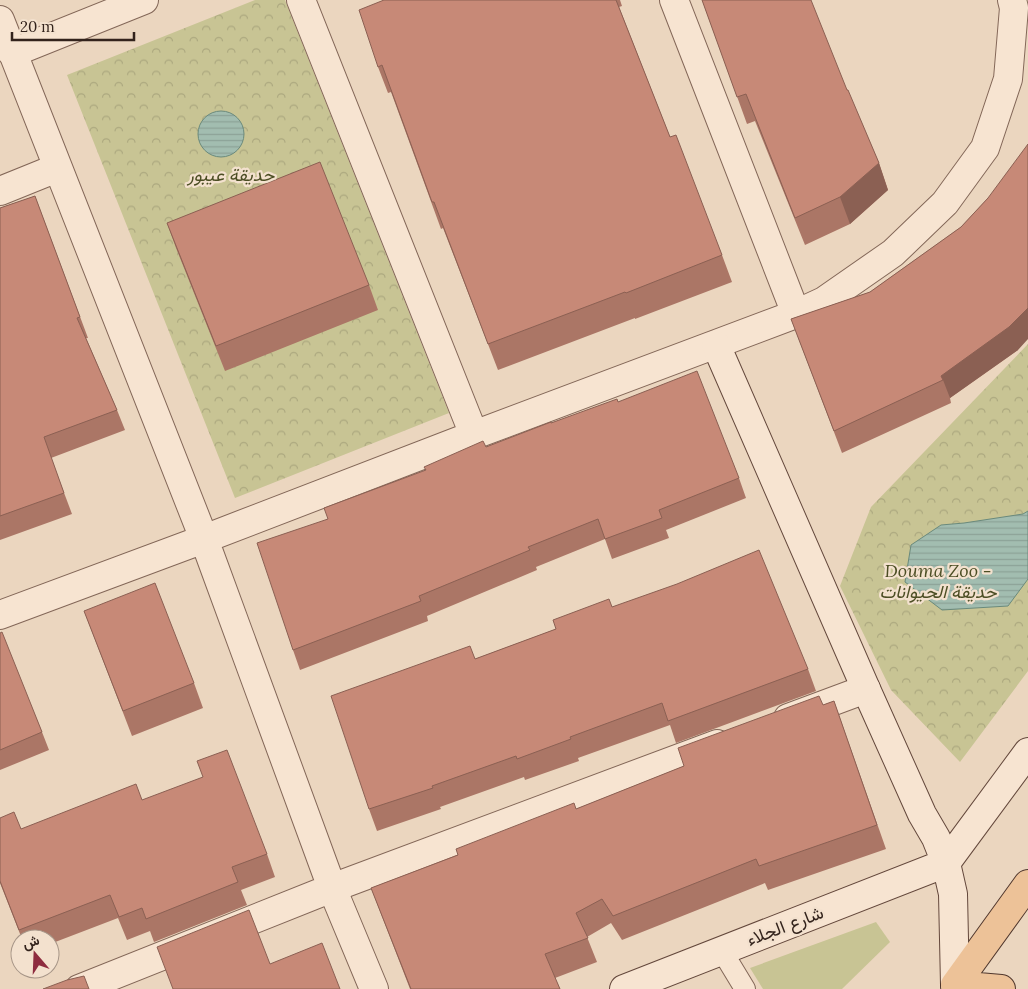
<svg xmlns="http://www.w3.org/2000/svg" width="1028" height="989" font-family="Lora,Vazirmatn,serif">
<defs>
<pattern id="park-crowns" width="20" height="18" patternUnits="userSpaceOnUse" patternTransform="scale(1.25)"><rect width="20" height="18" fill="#c8c494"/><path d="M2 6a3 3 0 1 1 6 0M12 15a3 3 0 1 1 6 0" fill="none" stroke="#aca87f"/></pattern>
<pattern id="water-rules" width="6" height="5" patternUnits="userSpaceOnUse" patternTransform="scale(1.25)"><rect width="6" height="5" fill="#a2bdb0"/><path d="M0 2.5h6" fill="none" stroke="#8ca297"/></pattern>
</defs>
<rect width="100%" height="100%" fill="#ebd6bf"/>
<!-- green -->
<path fill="#c8c494" d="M 876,922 L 890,942 L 842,989 L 763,989 L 750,968 Z"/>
<!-- park -->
<path fill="url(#park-crowns)" d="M 255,0 L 285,0 L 449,413 L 235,498 L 67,75 Z
M 1028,344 L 1028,671 L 960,762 L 891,690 L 840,586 L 871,507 Z"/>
<!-- water -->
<path fill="url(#water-rules)" stroke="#6a8a7c" d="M198 134a23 23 0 1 1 46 0a23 23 0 1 1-46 0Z
M 1028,511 L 1028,579 L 1008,606 L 942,610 L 905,582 L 911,545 L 941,525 L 964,523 L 1023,514 Z"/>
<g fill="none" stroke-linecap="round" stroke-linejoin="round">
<defs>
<path id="lane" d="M 722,951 L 745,989"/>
<path id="street" d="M 301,0 L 474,435
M 674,0 L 796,314
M 0,20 L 204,539 L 332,888 L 374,989
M 12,53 L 144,0
M 0,191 L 57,168
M 0,615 L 204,539 L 474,435 L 796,314 L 824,301 L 893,253 L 945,203 L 985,148 L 1008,79 L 1014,8 L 1012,0
M 788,718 L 866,689
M 79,989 L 332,888 L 717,744"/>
<path id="secondary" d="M 716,345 L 866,689 L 922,814 L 936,838 L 946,863 L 953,894 L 955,985
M 624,989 L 946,863 L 1028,752"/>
<path id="primary" d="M 955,985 L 1028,884
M 957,989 L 955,985 L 1001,989"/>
</defs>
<!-- lane casing -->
<use href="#lane" stroke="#836758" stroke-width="22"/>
<!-- street casing -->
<use href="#street" stroke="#836758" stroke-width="30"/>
<!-- secondary casing -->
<use href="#secondary" stroke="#64483c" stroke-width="30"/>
<!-- primary casing -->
<use href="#primary" stroke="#50372d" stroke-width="30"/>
<!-- lane -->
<use href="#lane" stroke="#f7e4d1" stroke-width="20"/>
<!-- street -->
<use href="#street" stroke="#f7e4d1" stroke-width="28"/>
<!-- secondary -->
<use href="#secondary" stroke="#f7e4d1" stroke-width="28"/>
<!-- primary -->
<use href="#primary" stroke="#edc298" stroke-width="28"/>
</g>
<!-- wall -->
<path fill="#ab7666" d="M 384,0 L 620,0 L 622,6 L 619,7 L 670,137 L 722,255 L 732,282 L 635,319 L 635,318 L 498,370 L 443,228 L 441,229 L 391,92 L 388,93 L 378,67 Z
M 702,0 L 847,90 L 879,163 L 888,190 L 850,224 L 805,245 L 755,121 L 747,124 Z
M 35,196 L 88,338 L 86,338 L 117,410 L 125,430 L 51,458 L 72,514 L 0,540 L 0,208 Z
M 988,198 L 1018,350 L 950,398 L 951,403 L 842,453 L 791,319 L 870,292 L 961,227 Z
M 167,223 L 369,285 L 378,310 L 225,371 L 176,248 Z
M 618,402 L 739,478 L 746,498 L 666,530 L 669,538 L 612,559 L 605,539 L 536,567 L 537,570 L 427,616 L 428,621 L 300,670 L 293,650 L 328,519 L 486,447 L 551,423 Z
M 612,607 L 808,669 L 816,691 L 676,743 L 670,725 L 578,758 L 579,761 L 525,780 L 524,777 L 440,807 L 441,809 L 377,831 L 369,809 L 475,659 L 556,629 Z
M 84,611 L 194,683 L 203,708 L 132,736 Z
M 0,633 L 42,732 L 49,750 L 0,770 Z
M 834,701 L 886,849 L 768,890 L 765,883 L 622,940 L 611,923 L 587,937 L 597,962 L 555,978 L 560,989 L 410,989 L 371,888 L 576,809 L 684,766 L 823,705 Z
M 142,800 L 267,854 L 275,877 L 241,890 L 247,905 L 154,942 L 150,931 L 127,940 L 118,918 L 50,944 L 50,939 L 22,939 L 0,883 L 0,818 L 21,829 Z"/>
<!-- shaded-wall -->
<path fill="#8b6053" d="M 879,163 L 888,190 L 850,224 L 840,197 Z
M 1028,308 L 1028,339 L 1018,350 L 950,398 L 943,380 L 941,376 Z"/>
<!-- building -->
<path fill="#c78977" stroke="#8b6053" d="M 384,0 L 616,0 L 670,137 L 676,135 L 722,255 L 626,293 L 625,292 L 488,344 L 434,202 L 432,202 L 382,65 L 378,67 L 359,10 Z
M 702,0 L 811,0 L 847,90 L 848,90 L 879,163 L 840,197 L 795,218 L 746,94 L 737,97 Z
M 1028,144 L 1028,308 L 1009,327 L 941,376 L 943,380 L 834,431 L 791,319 L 870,292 L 961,227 L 988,198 Z
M 320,162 L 369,285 L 216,346 L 167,223 Z
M 35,196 L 80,317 L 77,318 L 117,410 L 44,437 L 64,493 L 0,516 L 0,208 Z
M 697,371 L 739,478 L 659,510 L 662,518 L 605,539 L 598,519 L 528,547 L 530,550 L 419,596 L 421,601 L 293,650 L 257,543 L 328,519 L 324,508 L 426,470 L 424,467 L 483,441 L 486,447 L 551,422 L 551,423 L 617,399 L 618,402 Z
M 759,550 L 808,669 L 668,721 L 662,703 L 570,737 L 571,739 L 517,759 L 516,756 L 432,786 L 433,788 L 369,809 L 331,696 L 470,646 L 475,659 L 556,629 L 553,620 L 609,599 L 612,607 L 677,584 Z
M 155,583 L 194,683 L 123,711 L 84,611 Z
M 2,632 L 42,732 L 0,750 L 0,633 Z
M 819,696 L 823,705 L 834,701 L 877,825 L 759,866 L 756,859 L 613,916 L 602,899 L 576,913 L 588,938 L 545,954 L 560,989 L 411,989 L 371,888 L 458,855 L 456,849 L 574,803 L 576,809 L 684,766 L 678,748 Z
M 227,750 L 267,854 L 232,867 L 238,882 L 146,919 L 142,908 L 119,917 L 110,895 L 19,930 L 0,881 L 0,818 L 14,812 L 21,829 L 136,784 L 142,800 L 203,777 L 197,761 Z
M 249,910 L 270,964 L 322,943 L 340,989 L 173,989 L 157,947 Z
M 84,976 L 89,989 L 43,989 L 67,980 Z"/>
<g text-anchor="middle" stroke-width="4.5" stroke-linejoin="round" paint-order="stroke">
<!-- park labels -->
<g font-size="18" font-style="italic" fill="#4c4e24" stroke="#f3e1ce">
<text x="231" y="181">حديقة عيبور</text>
<text x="938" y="577">Douma Zoo -<tspan x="938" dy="21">حديقة الحيوانات</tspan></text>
</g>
<!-- street labels -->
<g font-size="18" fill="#33231c" stroke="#f3e1ce">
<text transform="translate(785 926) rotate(-21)" y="6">شارع الجلاء</text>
</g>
</g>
<!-- north arrow -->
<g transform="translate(35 954) rotate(341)"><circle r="24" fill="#f3e1ce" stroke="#a69587"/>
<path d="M0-4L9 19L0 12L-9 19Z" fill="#8e2c3f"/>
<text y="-8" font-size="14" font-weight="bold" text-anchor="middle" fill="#33231c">ش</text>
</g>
<!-- scale -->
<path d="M12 32v8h122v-8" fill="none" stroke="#33231c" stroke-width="2.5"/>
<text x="20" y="32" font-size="15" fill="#33231c" stroke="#f3e1ce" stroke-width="4" paint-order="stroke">20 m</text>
</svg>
